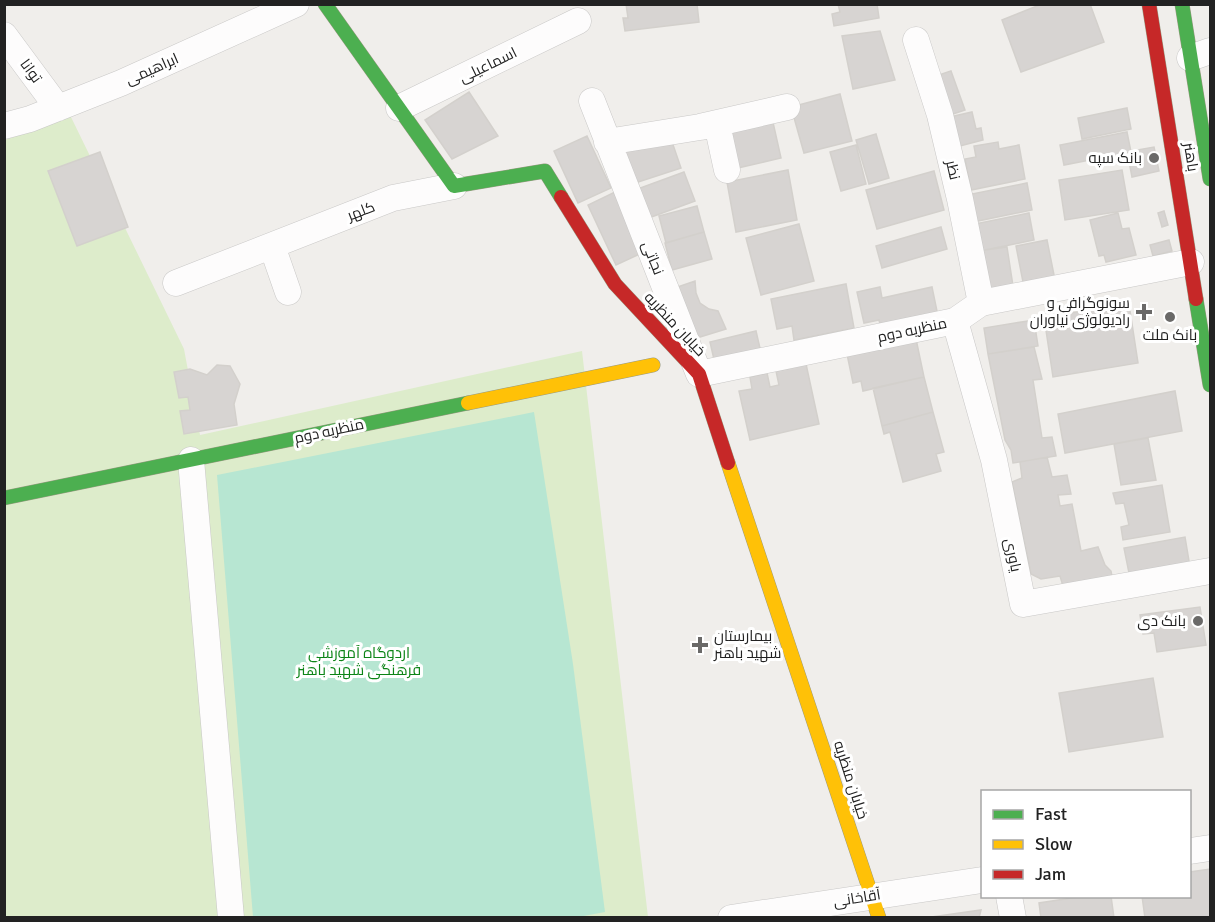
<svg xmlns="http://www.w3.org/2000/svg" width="1215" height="922" font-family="Signika,Cairo,sans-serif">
<rect width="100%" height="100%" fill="#f0eeeb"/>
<!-- grass -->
<path fill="#ddeccb" d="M 70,115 L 184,349 L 200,435 L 582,351 L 648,917 L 5,918 L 5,140 Z"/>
<!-- pitch -->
<path fill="#b7e6d2" d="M 534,412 L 573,664 L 605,912 L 573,918 L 253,917 L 217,475 Z"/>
<!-- building -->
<path fill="#d7d4d2" stroke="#d3d0cc" stroke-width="1.5" d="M 626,4 L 697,4 L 699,22 L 625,31 L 623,18 L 628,18 Z
M 838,4 L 877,4 L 879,18 L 834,26 L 832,14 L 840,12 Z
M 1042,4 L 1090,4 L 1104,42 L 1021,72 L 1002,20 Z
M 880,31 L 895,80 L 853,89 L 842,36 Z
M 951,71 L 965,110 L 944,117 L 930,78 Z
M 469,92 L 498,136 L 452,159 L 425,120 Z
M 840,94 L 852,141 L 804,153 L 791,107 Z
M 1127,108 L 1131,129 L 1082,139 L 1078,118 Z
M 972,112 L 976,129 L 981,128 L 983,140 L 952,148 L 945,118 Z
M 772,118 L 781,158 L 729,170 L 721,130 Z
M 1127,132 L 1131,152 L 1064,165 L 1060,145 Z
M 876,134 L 889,178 L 869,184 L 856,140 Z
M 587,136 L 611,188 L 578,203 L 554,151 Z
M 670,136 L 681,168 L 635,183 L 625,152 Z
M 998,142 L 999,149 L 1019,145 L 1025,179 L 971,190 L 965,159 L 976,157 L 974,146 Z
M 856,145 L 866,184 L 841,191 L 830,152 Z
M 1154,147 L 1159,171 L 1132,177 L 1128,156 L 1138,154 L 1137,150 Z
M 100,152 L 128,227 L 77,246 L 48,171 Z
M 788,170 L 797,220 L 736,232 L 727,182 Z
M 1122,170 L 1129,210 L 1065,220 L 1059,180 Z
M 934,171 L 944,210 L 877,229 L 866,190 Z
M 684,172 L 695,201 L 646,219 L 635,190 Z
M 1027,183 L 1032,210 L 973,222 L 967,195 Z
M 615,192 L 644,252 L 616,265 L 588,205 Z
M 697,206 L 704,232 L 666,243 L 659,216 Z
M 1164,211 L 1168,225 L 1162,227 L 1158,213 Z
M 1029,213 L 1034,240 L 975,252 L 970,225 Z
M 1118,213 L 1122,229 L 1129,228 L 1136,255 L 1106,262 L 1104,255 L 1099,256 L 1090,220 Z
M 799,224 L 814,281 L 761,295 L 746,238 Z
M 941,227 L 947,249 L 882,268 L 876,246 Z
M 704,232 L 712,259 L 672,270 L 665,243 Z
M 1047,240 L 1055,280 L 1024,287 L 1016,246 Z
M 1169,240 L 1172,251 L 1153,256 L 1150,245 Z
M 1007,247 L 1013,286 L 981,292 L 978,251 Z
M 695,281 L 696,293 L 700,303 L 709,309 L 718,311 L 726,329 L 687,341 L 666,291 Z
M 846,284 L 854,328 L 794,340 L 792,326 L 777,329 L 771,299 Z
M 880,287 L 882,298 L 932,287 L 939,321 L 882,333 L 879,320 L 864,323 L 857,292 Z
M 1129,304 L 1138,363 L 1053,377 L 1044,317 Z
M 1034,320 L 1038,346 L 988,354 L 984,328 Z
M 756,331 L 762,357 L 716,368 L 710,342 Z
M 916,339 L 924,377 L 863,391 L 861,381 L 853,383 L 847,354 Z
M 1034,347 L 1042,379 L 1033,380 L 1042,438 L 1052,437 L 1056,456 L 1013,463 L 1011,450 L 1005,440 L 988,354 Z
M 806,364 L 819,424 L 750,440 L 739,391 L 752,389 L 750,377 L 767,373 L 770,387 L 779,385 L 776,371 Z
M 217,365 L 230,366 L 240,384 L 234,404 L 237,425 L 184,434 L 180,411 L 190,410 L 188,397 L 179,398 L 174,372 L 190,369 L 207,375 Z
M 924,377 L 933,412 L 882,426 L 873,388 Z
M 1175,391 L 1182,431 L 1065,453 L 1058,414 Z
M 933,412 L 944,452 L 936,454 L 941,471 L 903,482 L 890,432 L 884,434 L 882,426 Z
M 1148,438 L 1156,480 L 1121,485 L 1114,444 Z
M 1047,457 L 1052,477 L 1067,475 L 1071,494 L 1058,495 L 1060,506 L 1072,504 L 1081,551 L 1098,547 L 1105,565 L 1111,571 L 1113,582 L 1063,586 L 1060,576 L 1041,579 L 1031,574 L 1012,482 L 1022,478 L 1020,462 Z
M 1162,485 L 1170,532 L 1123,540 L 1121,527 L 1129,525 L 1124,503 L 1116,504 L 1113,493 Z
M 1185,537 L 1190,567 L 1130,578 L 1124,548 Z
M 1200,607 L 1206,645 L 1157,652 L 1154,633 L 1143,634 L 1140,615 Z
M 1153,678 L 1163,737 L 1069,752 L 1059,693 Z
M 1210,869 L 1210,918 L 1145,918 L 1142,896 L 1190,896 L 1190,872 Z
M 1085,896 L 1111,896 L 1114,918 L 1041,918 L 1039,903 Z
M 981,910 L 979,918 L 932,918 L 932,917 Z"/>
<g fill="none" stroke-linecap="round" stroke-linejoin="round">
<defs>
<path id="street" d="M 4,35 L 58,108
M 916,40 L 940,115 L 960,199 L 981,303
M 1190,58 L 1210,51
M 592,101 L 699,374 L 955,321 L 981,303 L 1191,262
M 399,108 L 578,21
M 717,124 L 727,170
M 4,126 L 30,119 L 121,83 L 296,4
M 607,142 L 700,127 L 787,107
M 272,246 L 288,292
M 176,283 L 393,198 L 454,186
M 955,321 L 994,460 L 1023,604 L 1210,571
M 191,460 L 231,918
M 1190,851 L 1210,848
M 1009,896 L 1013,918
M 731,918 L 982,880"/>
<path id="fast" d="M 325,4 L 454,186 L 545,171 L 561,197
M 1182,4 L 1210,179
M 1196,299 L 1210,385
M 4,498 L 468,403"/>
<path id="slow" d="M 468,403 L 653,365
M 728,463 L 879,918"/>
<path id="jam" d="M 1149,4 L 1196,299
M 561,197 L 615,284 L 699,374 L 728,463"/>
</defs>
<!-- street casing -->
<use href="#street" stroke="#c9c8c7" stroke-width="27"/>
<!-- fast casing -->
<use href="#fast" stroke="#999a82" stroke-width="15"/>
<!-- slow casing -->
<use href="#slow" stroke="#999a82" stroke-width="15"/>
<!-- jam casing -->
<use href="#jam" stroke="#999a82" stroke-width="15"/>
<!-- street -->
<use href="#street" stroke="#fdfcfc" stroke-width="26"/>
<!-- fast -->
<use href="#fast" stroke="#4caf50" stroke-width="14"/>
<!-- slow -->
<use href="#slow" stroke="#ffc107" stroke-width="14"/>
<!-- jam -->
<use href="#jam" stroke="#c62828" stroke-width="14"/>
</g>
<!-- markers -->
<g fill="#6a6968" stroke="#fff" stroke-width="2">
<circle cx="1154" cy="158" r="6"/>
<path d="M1141 303h6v6h6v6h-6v6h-6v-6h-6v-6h6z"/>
<circle cx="1170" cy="317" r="6"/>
<circle cx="1198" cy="621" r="6"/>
<path d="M697 636h6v6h6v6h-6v6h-6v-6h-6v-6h6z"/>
</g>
<g text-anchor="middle" stroke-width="6" stroke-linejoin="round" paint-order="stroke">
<!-- street labels -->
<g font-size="15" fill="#222" stroke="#fff">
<text transform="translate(488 65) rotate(-26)" y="5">اسماعیلی</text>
<text transform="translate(152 69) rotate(-24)" y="5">ابراهیمی</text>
<text transform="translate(31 71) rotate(54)" y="5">توانا</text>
<text transform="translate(1191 157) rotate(81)" y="5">باهنر</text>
<text transform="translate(953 170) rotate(77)" y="5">نظر</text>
<text transform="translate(361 211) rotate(-21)" y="5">کلهر</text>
<text transform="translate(653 258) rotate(68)" y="5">نجاتی</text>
<text transform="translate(675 324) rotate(47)" y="5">خیابان منظریه</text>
<text transform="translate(912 330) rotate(-12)" y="5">منظریه دوم</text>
<text transform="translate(329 431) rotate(-12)" y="5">منظریه دوم</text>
<text transform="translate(1013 555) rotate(78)" y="5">یاوری</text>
<text transform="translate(851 780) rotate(72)" y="5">خیابان منظریه</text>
<text transform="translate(857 898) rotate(-9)" y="5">آقاخانی</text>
</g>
<!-- poi labels -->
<g font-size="15" fill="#222" stroke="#fff" text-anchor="end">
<text x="1142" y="163">بانک سپه</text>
<text x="1130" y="308">سونوگرافی و<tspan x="1130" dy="17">رادیولوژی نیاوران</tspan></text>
<text x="1170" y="340" text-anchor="middle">بانک ملت</text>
<text x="1186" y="626">بانک دی</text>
<text x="714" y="641" text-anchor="start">بیمارستان<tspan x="714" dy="17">شهید باهنر</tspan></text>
</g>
<!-- park labels -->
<g font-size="15" fill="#0c8416" stroke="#fff">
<text x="359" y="658">اردوگاه آموزشی<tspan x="359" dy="17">فرهنگی شهید باهنر</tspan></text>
</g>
</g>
<!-- border -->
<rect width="1215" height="922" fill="none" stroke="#222222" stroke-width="12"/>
<!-- legend -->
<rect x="981" y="790" width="210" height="108" fill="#ffffff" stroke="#a7a7a7" stroke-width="1.5"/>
<rect x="993" y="810" width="30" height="9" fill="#4caf50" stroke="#a7a7a7" stroke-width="1.5"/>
<text x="1035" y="820" font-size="18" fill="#222222">Fast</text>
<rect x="993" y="840" width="30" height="9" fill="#ffc107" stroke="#a7a7a7" stroke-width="1.5"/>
<text x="1035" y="850" font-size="18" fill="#222222">Slow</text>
<rect x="993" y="870" width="30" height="9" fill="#c62828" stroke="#a7a7a7" stroke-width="1.5"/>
<text x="1035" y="880" font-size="18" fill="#222222">Jam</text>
</svg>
